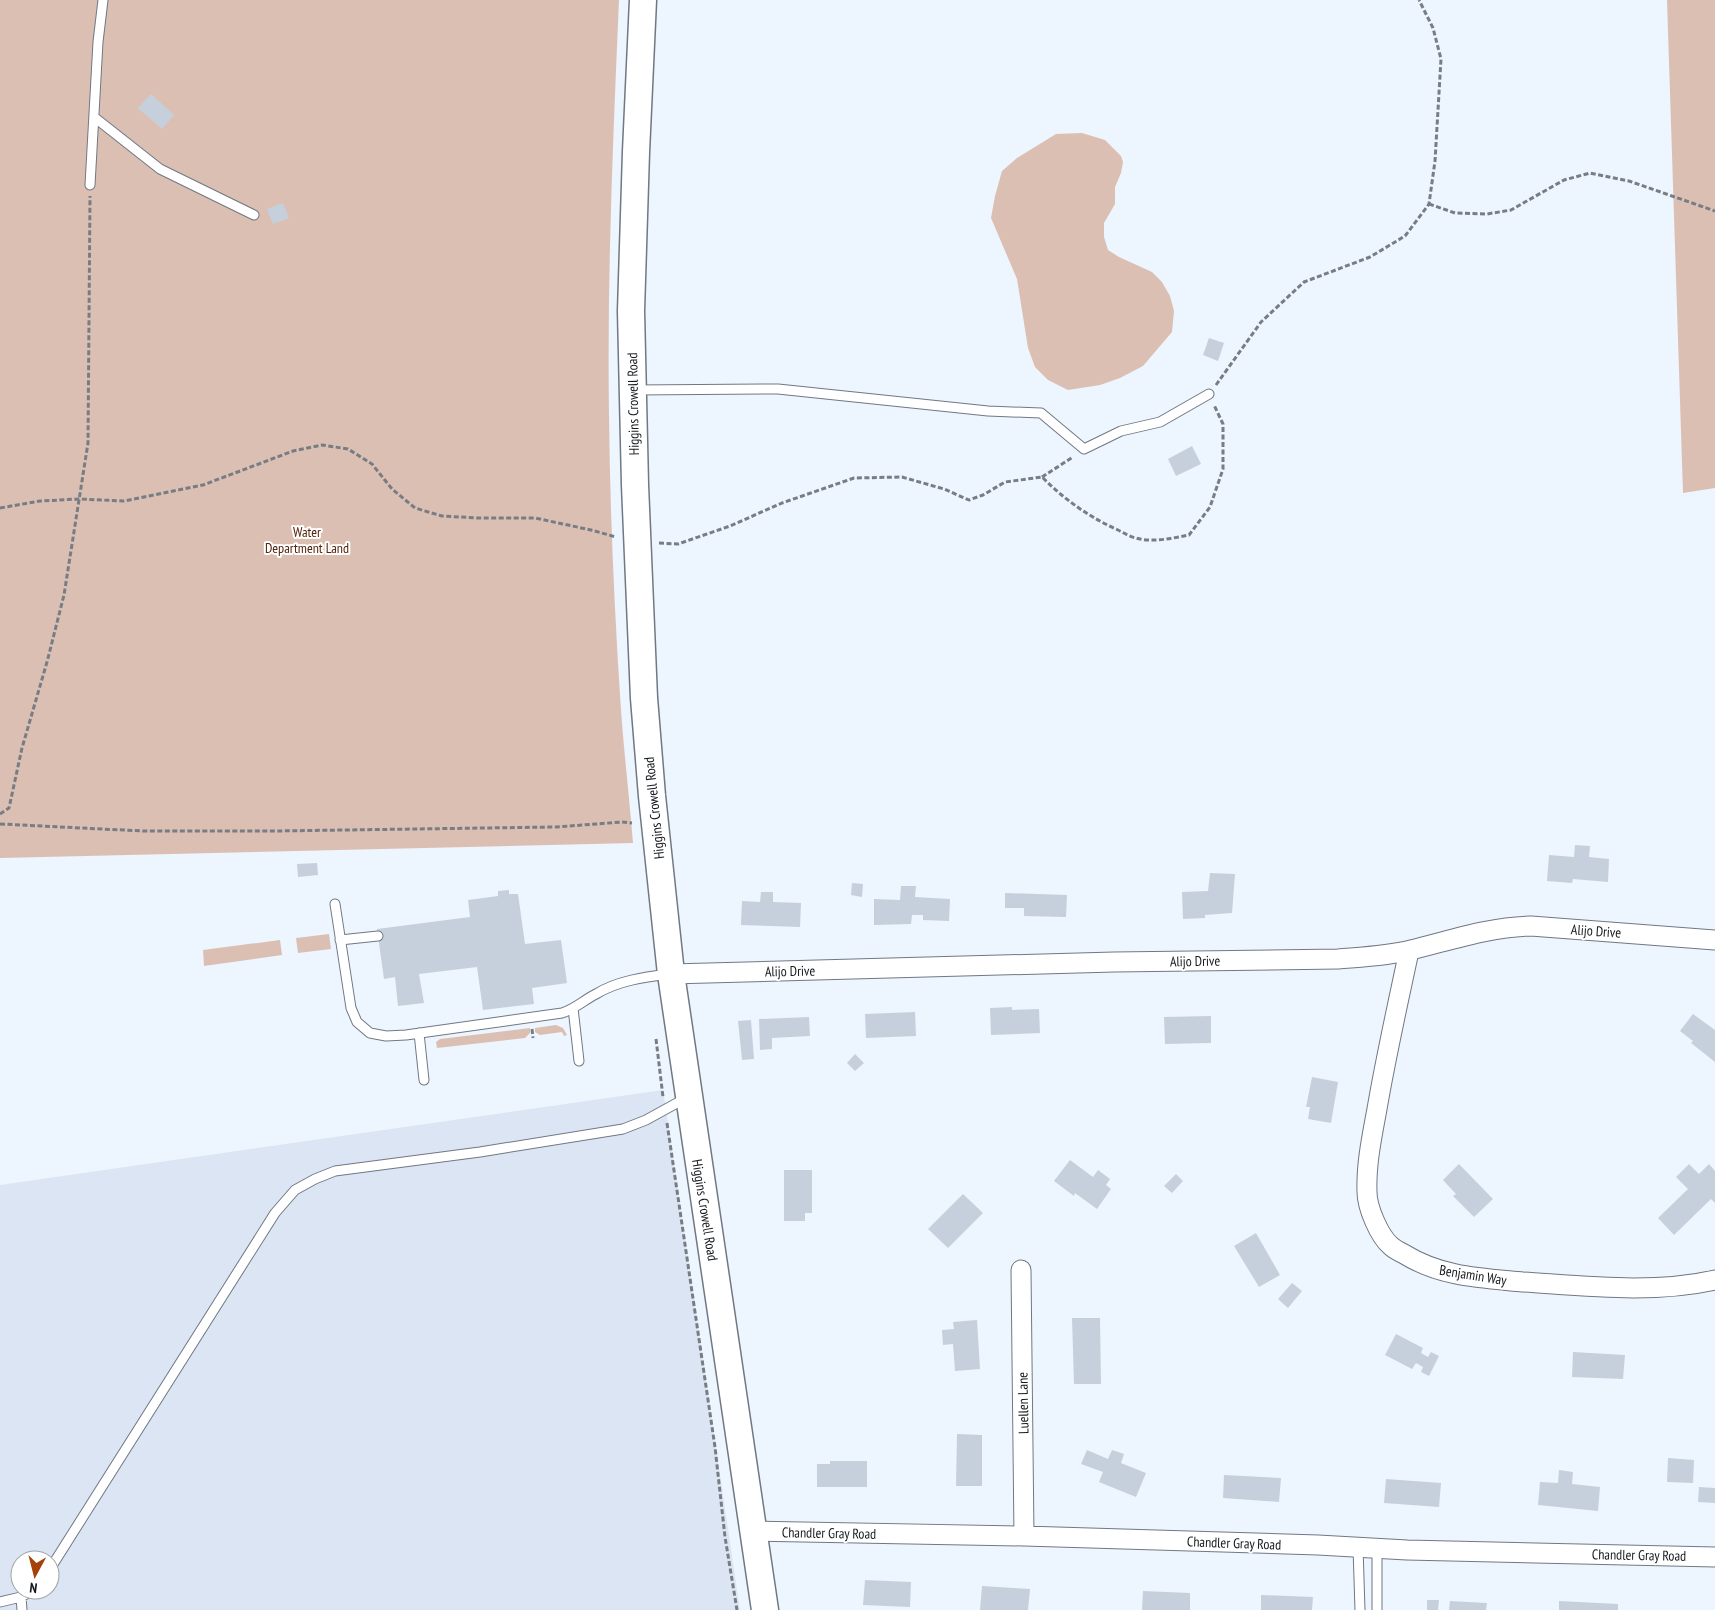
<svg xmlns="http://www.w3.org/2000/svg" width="1715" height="1610" font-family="'PT Sans Narrow',sans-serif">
<rect width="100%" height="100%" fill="#edf5ff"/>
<!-- built -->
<path fill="#dbe5f4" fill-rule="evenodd" d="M 663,1090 L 740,1610 L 0,1610 L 0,1185 ZM 20,1560 L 50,1560 L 50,1590 L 20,1590 Z"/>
<!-- green -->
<path fill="#dcbfb3" d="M 0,0 L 619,0 C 613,138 607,277 609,415 C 610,509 614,602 620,695 C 623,744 629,794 633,843 L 0,858 Z
M 1667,0 L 1715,0 L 1715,488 L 1683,493 Z
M 1082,133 L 1105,140 L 1121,156 L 1123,162 L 1121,173 L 1115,187 L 1115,204 L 1104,223 L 1104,237 L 1108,250 L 1119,257 L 1152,272 L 1162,282 L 1170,296 L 1174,311 L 1172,332 L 1143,366 L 1120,378 L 1100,385 L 1068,390 L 1048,380 L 1035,367 L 1028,348 L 1017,279 L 991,218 L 995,196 L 1002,171 L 1017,158 L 1056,134 Z
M 329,934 L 331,949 L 298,953 L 296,938 Z
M 280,940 L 282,955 L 204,966 L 203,950 Z
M 556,1025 L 563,1028 L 567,1035 L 564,1036 L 562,1032 L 540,1035 L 535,1032 L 535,1028 Z
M 530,1028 L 530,1033 L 525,1038 L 437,1048 L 436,1042 L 440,1039 Z"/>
<!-- building -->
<path fill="#c6d0dc" d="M 151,94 L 174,115 L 162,129 L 138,108 Z
M 283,203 L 289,218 L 273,224 L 267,209 Z
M 1209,338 L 1224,343 L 1218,361 L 1203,355 Z
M 1192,446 L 1201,464 L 1176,476 L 1168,459 Z
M 1575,845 L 1590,846 L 1589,857 L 1609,859 L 1608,882 L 1573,879 L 1572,883 L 1547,881 L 1549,855 L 1574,857 Z
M 317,863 L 318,875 L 298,877 L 297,864 Z
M 1210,873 L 1235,874 L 1232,913 L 1205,915 L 1205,918 L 1183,919 L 1182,892 L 1208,891 Z
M 852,883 L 863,884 L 862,897 L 851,895 Z
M 901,886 L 916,886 L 915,897 L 950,899 L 949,921 L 923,920 L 923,915 L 912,915 L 911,924 L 874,925 L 874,899 L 900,900 Z
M 509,890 L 509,894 L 518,894 L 525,944 L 561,940 L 567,983 L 532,988 L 534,1004 L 483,1010 L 477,967 L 419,974 L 424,1003 L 398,1006 L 395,977 L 384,979 L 377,929 L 470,917 L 468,900 L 498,896 L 498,891 Z
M 761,892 L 773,892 L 773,902 L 801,903 L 800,927 L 741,925 L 742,901 L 760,902 Z
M 1005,893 L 1067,895 L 1066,917 L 1024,916 L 1024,908 L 1005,908 Z
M 1012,1007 L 1012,1010 L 1039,1009 L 1040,1033 L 991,1035 L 990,1008 Z
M 915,1012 L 916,1036 L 866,1038 L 865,1014 Z
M 1693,1014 L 1715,1030 L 1715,1062 L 1691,1043 L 1693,1041 L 1680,1031 Z
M 1211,1016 L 1211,1043 L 1165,1044 L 1164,1017 Z
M 809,1017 L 810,1036 L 772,1038 L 772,1049 L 760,1050 L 759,1019 Z
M 751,1020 L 754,1059 L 742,1060 L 738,1021 Z
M 855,1054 L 864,1063 L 855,1071 L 847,1063 Z
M 1312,1077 L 1338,1082 L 1331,1123 L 1308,1119 L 1310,1107 L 1306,1107 Z
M 1070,1160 L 1093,1177 L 1098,1170 L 1110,1179 L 1106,1185 L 1111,1189 L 1097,1209 L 1075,1193 L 1074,1196 L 1054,1181 Z
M 1459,1164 L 1493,1199 L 1474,1217 L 1453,1196 L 1456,1194 L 1443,1180 Z
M 1689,1164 L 1699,1174 L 1709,1164 L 1715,1171 L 1715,1203 L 1711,1199 L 1674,1235 L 1658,1218 L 1688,1189 L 1676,1177 Z
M 784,1170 L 812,1170 L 812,1213 L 805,1213 L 805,1221 L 784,1221 Z
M 1176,1174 L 1183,1181 L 1172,1193 L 1164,1186 Z
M 963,1194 L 983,1213 L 948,1248 L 928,1229 Z
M 1256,1233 L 1280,1275 L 1259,1287 L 1234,1246 Z
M 1292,1283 L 1302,1291 L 1288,1308 L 1278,1299 Z
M 1072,1318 L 1100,1318 L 1101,1384 L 1074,1384 Z
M 977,1320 L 980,1369 L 955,1371 L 953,1344 L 943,1345 L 942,1330 L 954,1329 L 953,1322 Z
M 1396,1334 L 1423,1348 L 1421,1353 L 1428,1357 L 1431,1352 L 1439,1356 L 1429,1376 L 1421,1372 L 1423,1367 L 1416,1363 L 1412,1369 L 1385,1355 Z
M 1573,1352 L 1625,1355 L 1623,1379 L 1572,1377 Z
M 957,1434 L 982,1435 L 982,1486 L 956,1486 Z
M 1087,1450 L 1108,1459 L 1112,1450 L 1124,1454 L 1121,1463 L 1146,1473 L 1136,1497 L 1099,1482 L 1103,1472 L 1081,1464 Z
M 1668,1458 L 1694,1460 L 1693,1483 L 1667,1482 Z
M 830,1461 L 867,1461 L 867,1487 L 817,1487 L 817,1464 L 830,1464 Z
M 1559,1470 L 1573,1472 L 1572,1484 L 1600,1487 L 1598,1511 L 1538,1505 L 1540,1482 L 1558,1483 Z
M 1224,1475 L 1281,1478 L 1279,1502 L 1223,1498 Z
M 1386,1479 L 1441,1483 L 1439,1507 L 1384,1503 Z
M 1699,1487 L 1715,1488 L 1715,1503 L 1698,1502 Z
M 865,1580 L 911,1582 L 910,1607 L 863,1605 Z
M 982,1586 L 1030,1589 L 1028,1610 L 980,1610 Z
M 1143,1591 L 1190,1593 L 1190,1610 L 1142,1610 Z
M 1261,1595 L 1313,1597 L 1312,1610 L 1261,1610 Z
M 1427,1600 L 1439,1600 L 1438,1610 L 1427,1610 Z
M 1450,1601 L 1487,1603 L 1486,1610 L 1449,1610 Z
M 1559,1601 L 1618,1604 L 1618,1610 L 1559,1610 Z"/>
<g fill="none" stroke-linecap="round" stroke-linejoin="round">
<defs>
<path id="service" d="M 94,117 L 160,169 L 254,215
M 90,185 L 98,42 L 103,0
M 634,390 L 778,389 L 988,411 L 1041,413 L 1084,449 L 1121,431 L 1160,422 L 1209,394
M 335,904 L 351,1008 L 357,1022 L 370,1033 L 386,1036 L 406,1035 L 562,1013 C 575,1009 584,1000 596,994 C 617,981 644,977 669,974
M 340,940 L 378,936
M 573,1008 L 579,1061
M 419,1033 L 424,1080
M 1358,1547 L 1360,1610
M 1377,1548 L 1377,1610
M 50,1569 L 275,1213 L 295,1190 L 315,1179 L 335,1171 L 480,1152 L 623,1129 L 646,1120 L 686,1098
M 0,1602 L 21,1597
M 22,1610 L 21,1597 L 33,1590"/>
<path id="minor" d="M 1409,951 C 1398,1003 1386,1056 1377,1109 C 1372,1136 1366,1164 1367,1192 C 1367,1207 1379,1236 1391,1246 C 1394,1249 1400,1252 1404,1254 C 1441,1277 1481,1278 1523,1282 C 1585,1286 1654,1294 1715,1280
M 671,974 L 1114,962 L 1338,959 C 1362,957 1387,956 1411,950 C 1452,940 1489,927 1531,926 L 1715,940
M 1021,1270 L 1024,1536
M 754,1531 L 1024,1536 L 1318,1545 L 1407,1550 L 1715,1557"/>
<path id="secondary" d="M 643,0 L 636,152 L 631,311 L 635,485 L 644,698 L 652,796 L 671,974 L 765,1610"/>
</defs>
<!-- service casing -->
<use href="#service" stroke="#707883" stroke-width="11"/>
<!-- minor casing -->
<use href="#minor" stroke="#707883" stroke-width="21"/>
<!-- secondary casing -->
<use href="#secondary" stroke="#707883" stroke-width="29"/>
<!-- path -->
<path stroke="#787d84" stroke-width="3" stroke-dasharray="5 2.5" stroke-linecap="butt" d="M 1429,204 L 1455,213 L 1487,214 L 1511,210 L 1564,180 L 1590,173 L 1629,181 L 1715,211
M 1216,385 L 1261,322 L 1304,282 L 1370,257 L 1405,236 L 1429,204 L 1435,161 L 1441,59 L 1433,28 L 1419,0
M 1042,477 L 1073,457
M 0,508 L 40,501 L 79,499 L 124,501 L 203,485 L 293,451 L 322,445 L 348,449 L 372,464 L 392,489 L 415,508 L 442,516 L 478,518 L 535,518 L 591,530 L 616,537
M 659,543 L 678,544 L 730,526 L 782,503 L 854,478 L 902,477 L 944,489 L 969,500 L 983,495 L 1005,482 L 1042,477 C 1065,500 1089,517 1118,530 C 1124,533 1130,537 1136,538 C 1153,543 1173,538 1189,535 L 1210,507 L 1223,469 L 1223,424 L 1214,405
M 0,814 L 9,808 L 22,748 L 47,662 L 64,595 L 88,443 L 90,196
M 0,824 L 143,831 L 275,831 L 556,827 L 622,822 L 632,823
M 532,1029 L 533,1038
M 656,1039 L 663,1097
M 667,1123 L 715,1447 L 725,1537 L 737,1610"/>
<!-- service -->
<use href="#service" stroke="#fff" stroke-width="9"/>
<!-- minor -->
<use href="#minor" stroke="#fff" stroke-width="19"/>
<!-- secondary -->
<use href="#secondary" stroke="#fff" stroke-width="26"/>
</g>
<g text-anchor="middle" stroke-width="4" stroke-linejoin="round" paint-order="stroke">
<!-- street labels -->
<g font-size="14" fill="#15191d" stroke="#fff">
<text transform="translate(633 404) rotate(-91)" y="5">Higgins Crowell Road</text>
<text transform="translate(654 808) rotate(-96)" y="5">Higgins Crowell Road</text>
<text transform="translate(1596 931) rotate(4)" y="5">Alijo Drive</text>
<text transform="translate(1195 961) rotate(-1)" y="5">Alijo Drive</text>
<text transform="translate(790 971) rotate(-1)" y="5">Alijo Drive</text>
<text transform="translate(705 1210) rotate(81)" y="5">Higgins Crowell Road</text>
<text transform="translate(1473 1275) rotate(9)" y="5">Benjamin Way</text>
<text transform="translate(1023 1403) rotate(-91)" y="5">Luellen Lane</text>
<text transform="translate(829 1533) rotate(1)" y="5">Chandler Gray Road</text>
<text transform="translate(1234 1543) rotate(2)" y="5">Chandler Gray Road</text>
<text transform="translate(1639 1555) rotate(1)" y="5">Chandler Gray Road</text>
</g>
<!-- park labels -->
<g font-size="14" fill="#55220a" stroke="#fff">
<text x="307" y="537">Water<tspan x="307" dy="16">Department Land</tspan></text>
</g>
</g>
<!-- north arrow -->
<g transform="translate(35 1575) rotate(187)"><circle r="24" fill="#ffffff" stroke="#a1a3a5"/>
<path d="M0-4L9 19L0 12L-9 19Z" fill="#a44008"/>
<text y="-8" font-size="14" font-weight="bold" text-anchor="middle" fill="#15191d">N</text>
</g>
</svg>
